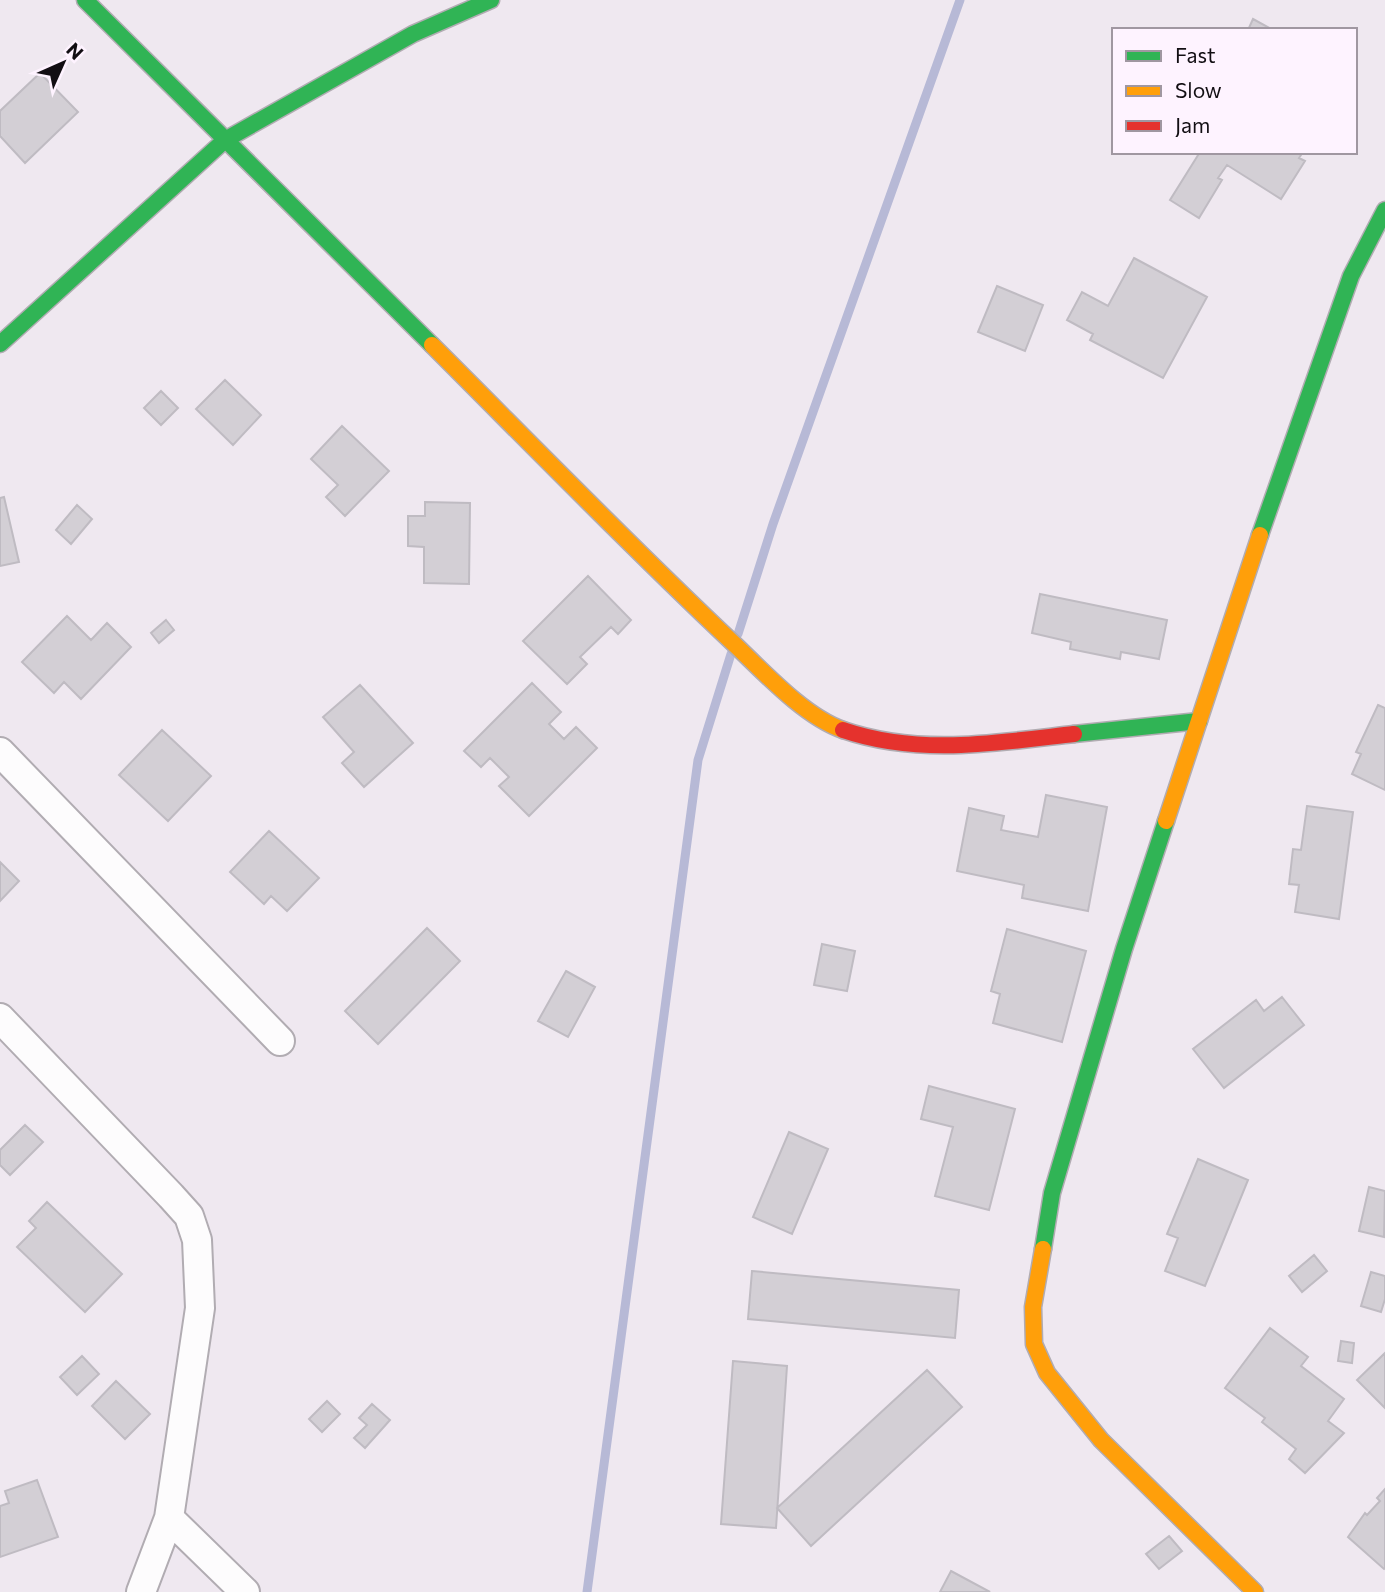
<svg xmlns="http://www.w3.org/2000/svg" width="1385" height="1592" font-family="Commissioner,sans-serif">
<rect width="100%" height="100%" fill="#efe8f0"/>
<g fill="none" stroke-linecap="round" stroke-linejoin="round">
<!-- stream -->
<path stroke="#b7b9d6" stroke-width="9" d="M 738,634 L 773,524 L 960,0
M 587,1592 L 698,760 L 731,654"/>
</g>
<!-- building -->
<path fill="#d3cfd5" stroke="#bfbbc2" stroke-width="2" d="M 1253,19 L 1273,30 L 1248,30 Z
M 40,73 L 78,112 L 25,163 L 0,136 L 0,111 Z
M 1200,152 L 1303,152 L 1299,158 L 1305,161 L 1281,199 L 1227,165 L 1218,178 L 1222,180 L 1199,218 L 1170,200 Z
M 1134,258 L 1207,297 L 1163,378 L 1090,340 L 1093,334 L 1067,320 L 1082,292 L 1108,306 Z
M 997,286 L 1043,305 L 1025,351 L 978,332 Z
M 225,380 L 261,415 L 233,445 L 196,409 Z
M 161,391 L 178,408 L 161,425 L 144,408 Z
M 342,426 L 389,471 L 345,516 L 326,497 L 338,485 L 311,459 Z
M 4,497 L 19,562 L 0,566 L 0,498 Z
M 425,502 L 470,503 L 469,584 L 424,583 L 424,547 L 408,546 L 408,516 L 425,516 Z
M 77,505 L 92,519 L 71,544 L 56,530 Z
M 588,576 L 631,620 L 618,634 L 611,627 L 580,657 L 587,664 L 567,684 L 523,641 Z
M 1040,594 L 1167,620 L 1159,659 L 1121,652 L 1120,659 L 1070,649 L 1071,642 L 1032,633 Z
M 67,616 L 91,640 L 107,623 L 131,647 L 81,699 L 64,682 L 54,693 L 22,662 Z
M 166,620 L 174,630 L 159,643 L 151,633 Z
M 532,683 L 561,712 L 549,724 L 564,739 L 576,727 L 597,748 L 529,816 L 499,786 L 509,777 L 490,758 L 481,767 L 464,751 Z
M 360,685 L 413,743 L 364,787 L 342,763 L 354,752 L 323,717 Z
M 1378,705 L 1385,708 L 1385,790 L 1352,774 L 1361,754 L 1356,752 Z
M 162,730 L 211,776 L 168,821 L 119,775 Z
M 1046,795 L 1107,807 L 1088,911 L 1022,898 L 1024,885 L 957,871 L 969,808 L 1004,816 L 1001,830 L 1038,837 Z
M 1307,806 L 1353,812 L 1339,919 L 1295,912 L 1299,885 L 1289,884 L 1293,849 L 1301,850 Z
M 269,831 L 319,878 L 287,911 L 271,896 L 264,904 L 230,872 Z
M 0,862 L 19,881 L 0,901 Z
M 427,928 L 460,961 L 378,1044 L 345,1011 Z
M 1007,929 L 1086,951 L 1062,1042 L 993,1023 L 1000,994 L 991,991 Z
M 822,944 L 855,951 L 847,991 L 814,985 Z
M 566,971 L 595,987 L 568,1037 L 538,1021 Z
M 1282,997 L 1304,1025 L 1224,1088 L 1193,1049 L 1256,1000 L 1264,1011 Z
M 929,1086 L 1015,1109 L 989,1210 L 935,1196 L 953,1127 L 921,1119 Z
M 25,1125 L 43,1142 L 10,1175 L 0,1165 L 0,1150 Z
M 789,1132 L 828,1149 L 792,1234 L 753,1217 Z
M 1198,1159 L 1248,1180 L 1205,1286 L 1165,1271 L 1178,1238 L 1167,1234 Z
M 1369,1187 L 1385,1191 L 1384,1237 L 1359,1231 Z
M 47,1202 L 122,1274 L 85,1312 L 17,1247 L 36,1228 L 29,1221 Z
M 1314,1255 L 1327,1271 L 1302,1292 L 1289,1276 Z
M 752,1271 L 959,1290 L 955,1338 L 748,1319 Z
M 1371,1272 L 1385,1276 L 1385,1299 L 1381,1312 L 1361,1306 Z
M 1270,1328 L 1308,1357 L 1301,1366 L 1344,1399 L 1328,1421 L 1344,1433 L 1305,1473 L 1289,1459 L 1296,1449 L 1262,1422 L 1265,1418 L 1225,1388 Z
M 1341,1341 L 1354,1343 L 1352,1363 L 1338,1361 Z
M 1385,1353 L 1385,1408 L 1357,1380 Z
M 82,1356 L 99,1374 L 77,1395 L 60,1377 Z
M 733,1361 L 787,1366 L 776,1528 L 721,1524 Z
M 927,1370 L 962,1407 L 811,1546 L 777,1508 Z
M 116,1381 L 150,1414 L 125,1439 L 92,1406 Z
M 327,1401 L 340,1414 L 322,1432 L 309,1419 Z
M 372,1404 L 390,1420 L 365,1448 L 354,1438 L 367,1425 L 359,1418 Z
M 37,1480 L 58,1537 L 0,1557 L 0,1506 L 9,1503 L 5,1491 Z
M 1385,1489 L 1385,1568 L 1384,1569 L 1348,1537 L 1365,1513 L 1367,1515 L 1380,1501 L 1377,1498 Z
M 1169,1536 L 1182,1551 L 1159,1569 L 1146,1554 Z
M 951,1571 L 990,1592 L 940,1592 Z"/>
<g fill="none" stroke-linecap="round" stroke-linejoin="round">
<defs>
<path id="street" d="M 0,752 L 280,1041
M 0,1018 L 171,1196 L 189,1216 L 197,1240 L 200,1308 L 169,1518 L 141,1592
M 169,1518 L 245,1592"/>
<path id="fast" d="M 85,0 L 432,345
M 0,344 L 225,140 L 413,34 L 491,0
M 1260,535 L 1351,276 L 1385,210
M 1074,734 L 1199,721
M 1043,1249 L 1052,1193 L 1124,949 L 1166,821"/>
<path id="slow" d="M 432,345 C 531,444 629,545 731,641 C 762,670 803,716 843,730
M 1166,821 L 1260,535
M 1043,1249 L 1033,1307 L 1034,1344 L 1047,1373 L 1101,1440 L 1255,1592"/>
<path id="jam" d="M 843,730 C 919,756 996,743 1074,734"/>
</defs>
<!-- street casing -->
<use href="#street" stroke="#b1acb2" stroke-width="32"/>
<!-- fast casing -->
<use href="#fast" stroke="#b1acb2" stroke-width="19"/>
<!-- slow casing -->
<use href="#slow" stroke="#b1acb2" stroke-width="19"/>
<!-- jam casing -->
<use href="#jam" stroke="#b1acb2" stroke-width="19"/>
<!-- street -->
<use href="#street" stroke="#fdfcfd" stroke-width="28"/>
<!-- fast -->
<use href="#fast" stroke="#30b455" stroke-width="16"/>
<!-- slow -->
<use href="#slow" stroke="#ff9f0a" stroke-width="16"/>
<!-- jam -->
<use href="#jam" stroke="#e5322d" stroke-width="16"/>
</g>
<!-- legend -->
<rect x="1112" y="28" width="245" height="126" fill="#fef3ff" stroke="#a097a1" stroke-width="2"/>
<rect x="1126" y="51" width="35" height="10" fill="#30b455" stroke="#a097a1" stroke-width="2"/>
<text x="1175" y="63" font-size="21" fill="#120e13">Fast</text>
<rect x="1126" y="86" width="35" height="10" fill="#ff9f0a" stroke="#a097a1" stroke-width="2"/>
<text x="1175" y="98" font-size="21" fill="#120e13">Slow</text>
<rect x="1126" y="121" width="35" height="10" fill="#e5322d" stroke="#a097a1" stroke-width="2"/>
<text x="1175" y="133" font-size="21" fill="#120e13">Jam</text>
<!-- north arrow -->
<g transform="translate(63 63) rotate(45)" stroke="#fef3ff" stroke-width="5" paint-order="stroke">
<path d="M0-5L12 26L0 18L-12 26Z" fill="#120e13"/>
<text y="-10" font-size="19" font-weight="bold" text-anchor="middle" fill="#120e13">N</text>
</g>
</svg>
